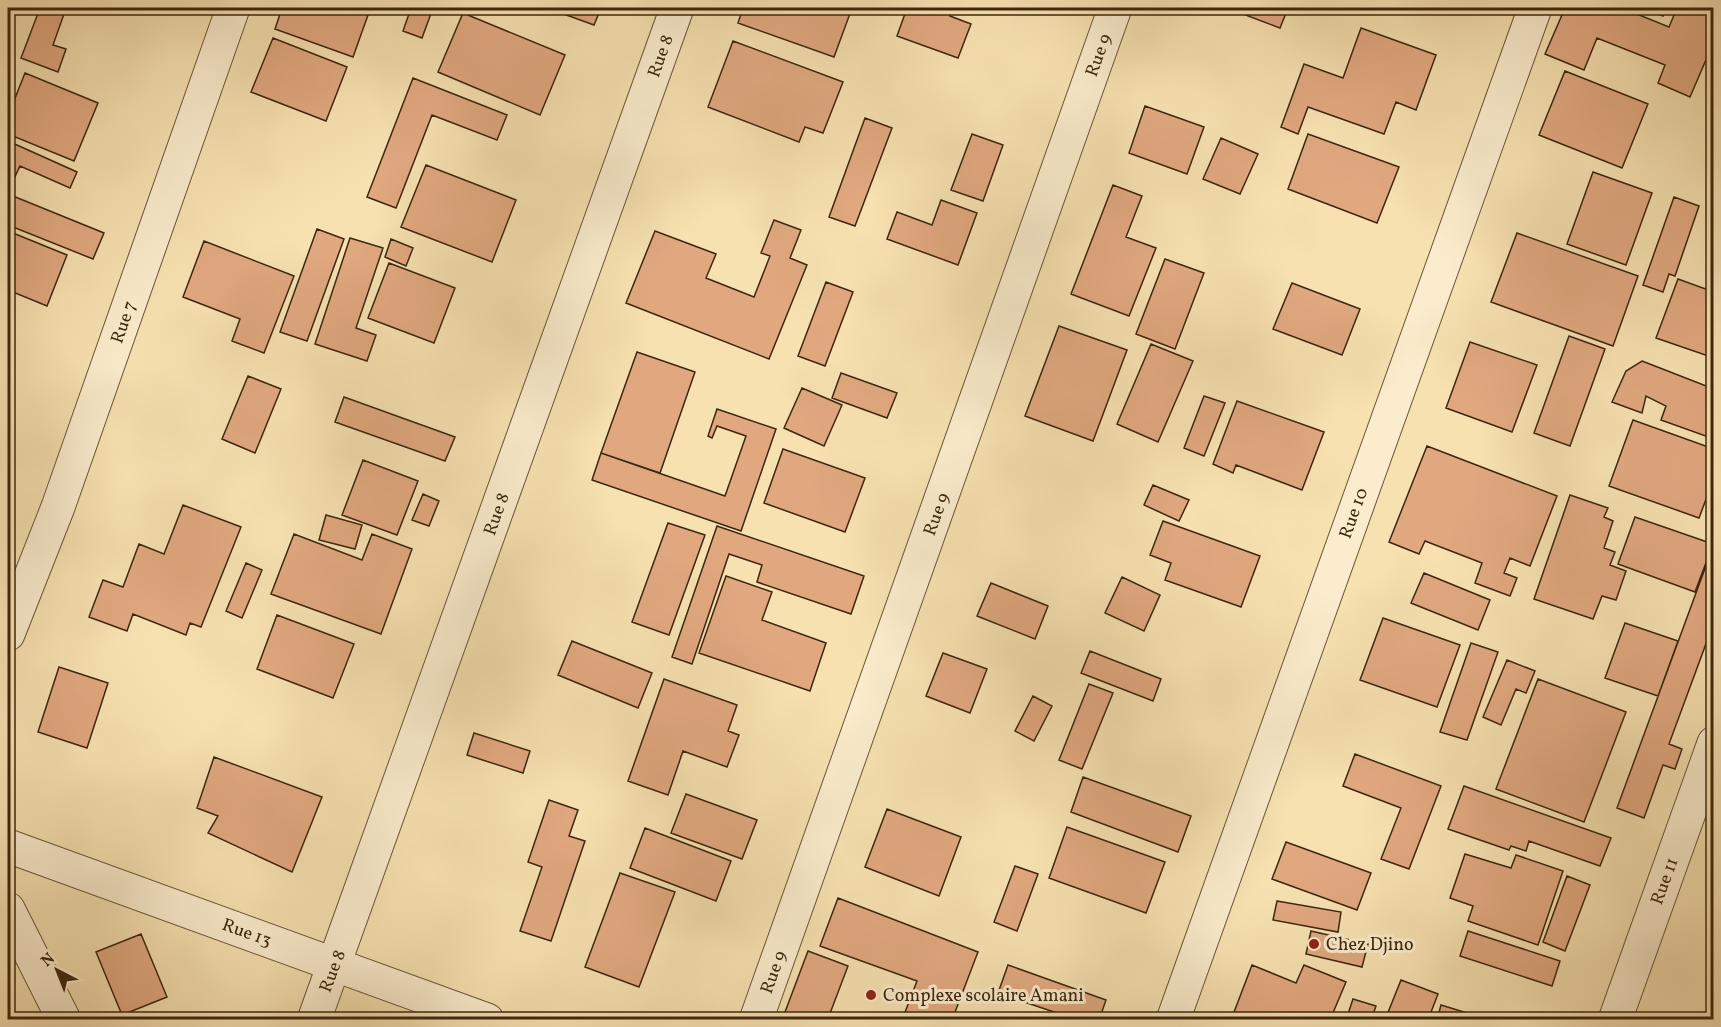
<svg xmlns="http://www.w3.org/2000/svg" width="1721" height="1027" font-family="Vollkorn,serif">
<rect width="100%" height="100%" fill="#f7e1b1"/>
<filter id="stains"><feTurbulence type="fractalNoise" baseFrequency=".00333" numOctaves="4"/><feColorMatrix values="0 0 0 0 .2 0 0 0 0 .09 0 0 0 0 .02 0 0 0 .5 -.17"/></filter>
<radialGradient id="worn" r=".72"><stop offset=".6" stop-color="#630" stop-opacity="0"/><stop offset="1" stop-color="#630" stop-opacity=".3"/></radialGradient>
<!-- building -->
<path fill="#e1a880" stroke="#3c270e" stroke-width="1.5" d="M 40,8 L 47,8 L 64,14 L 53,45 L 66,49 L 58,72 L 21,58 Z
M 282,8 L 346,8 L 368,15 L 353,57 L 275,29 Z
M 411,8 L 433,8 L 422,38 L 403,31 Z
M 547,8 L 601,8 L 594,25 Z
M 743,8 L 852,8 L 834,57 L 738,23 Z
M 907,8 L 953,8 L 950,16 L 971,24 L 958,58 L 897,36 Z
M 1227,8 L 1288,8 L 1280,28 Z
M 1565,8 L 1622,8 L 1669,27 L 1677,8 L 1714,8 L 1714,41 L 1690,97 L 1658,83 L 1665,65 L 1597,38 L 1584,70 L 1545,54 Z
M 1642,8 L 1667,8 L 1663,16 Z
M 463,13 L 565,55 L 540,115 L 438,72 Z
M 1361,28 L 1436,55 L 1416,110 L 1396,102 L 1384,134 L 1308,107 L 1298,134 L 1281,127 L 1304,64 L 1343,78 Z
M 273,38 L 347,67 L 326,121 L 251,92 Z
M 733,41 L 843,82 L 823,133 L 805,127 L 799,142 L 708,107 Z
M 1565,71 L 1648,104 L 1622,168 L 1539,135 Z
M 25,73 L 98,103 L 74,161 L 8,134 L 8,116 Z
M 413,78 L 507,115 L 497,140 L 432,115 L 396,208 L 367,197 Z
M 1145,106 L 1204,127 L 1187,174 L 1129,153 Z
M 865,118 L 892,128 L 855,226 L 829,217 Z
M 972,134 L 1003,145 L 983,201 L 951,190 Z
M 1308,134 L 1399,167 L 1377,223 L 1288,189 Z
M 1221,138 L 1258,154 L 1240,194 L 1203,179 Z
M 8,141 L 77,172 L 70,188 L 20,166 L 11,185 L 8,184 Z
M 426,165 L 516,200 L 492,262 L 401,227 Z
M 1593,172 L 1652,193 L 1626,265 L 1567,244 Z
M 1113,185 L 1142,196 L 1126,237 L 1156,248 L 1129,316 L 1071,294 Z
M 8,194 L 104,233 L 93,259 L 8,225 Z
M 1674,197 L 1699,206 L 1675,276 L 1669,274 L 1663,292 L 1643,285 Z
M 941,200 L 977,213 L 958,265 L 887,239 L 897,212 L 932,225 Z
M 774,220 L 801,230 L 790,258 L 807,265 L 769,359 L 626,303 L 655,231 L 716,254 L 706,278 L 754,297 L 770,256 L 761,253 Z
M 317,229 L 344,239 L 307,341 L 280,332 Z
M 8,231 L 67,255 L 47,306 L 8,290 Z
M 1517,233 L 1638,276 L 1613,346 L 1491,302 Z
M 350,238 L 383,248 L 356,328 L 376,335 L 367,361 L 315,344 Z
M 391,239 L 413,248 L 406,266 L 385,257 Z
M 204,241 L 294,276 L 264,353 L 232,341 L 240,319 L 183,297 Z
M 1165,259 L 1204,273 L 1175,349 L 1136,334 Z
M 389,263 L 455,288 L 434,343 L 368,318 Z
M 1678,279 L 1714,292 L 1714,358 L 1656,338 Z
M 826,282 L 853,292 L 825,366 L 798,356 Z
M 1292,283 L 1360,309 L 1342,355 L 1273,329 Z
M 1059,326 L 1127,350 L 1093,441 L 1025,416 Z
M 1569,336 L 1605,349 L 1570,446 L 1534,433 Z
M 1470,342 L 1537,365 L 1512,432 L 1446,408 Z
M 1151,344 L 1193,361 L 1158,442 L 1117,424 Z
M 637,352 L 695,372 L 660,473 L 601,453 Z
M 1642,361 L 1714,389 L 1714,439 L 1661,420 L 1666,406 L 1646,396 L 1642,413 L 1612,402 L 1626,371 Z
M 841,373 L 897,393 L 887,418 L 832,398 Z
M 248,376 L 281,389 L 255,453 L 222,439 Z
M 802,388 L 842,405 L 824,446 L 784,428 Z
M 1204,396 L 1225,403 L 1204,456 L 1184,448 Z
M 344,397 L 455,437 L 445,461 L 335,422 Z
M 1237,401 L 1324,432 L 1302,490 L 1236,465 L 1233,473 L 1213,464 Z
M 717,409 L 776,429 L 741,531 L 592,480 L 601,453 L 725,496 L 746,436 L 717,426 L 712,438 L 708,436 Z
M 1633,420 L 1714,449 L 1714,478 L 1699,518 L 1609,486 Z
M 1427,446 L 1557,496 L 1530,566 L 1510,558 L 1504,573 L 1517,578 L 1510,596 L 1475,583 L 1482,563 L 1425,541 L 1419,554 L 1389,542 Z
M 783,449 L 865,478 L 845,532 L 764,503 Z
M 363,460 L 418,481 L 397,535 L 342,515 Z
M 1153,485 L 1189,500 L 1179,521 L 1144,505 Z
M 423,494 L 439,501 L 429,526 L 412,520 Z
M 1570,495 L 1608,508 L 1604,517 L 1613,521 L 1604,548 L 1615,552 L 1610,565 L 1626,571 L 1616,600 L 1602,596 L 1593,619 L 1534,599 Z
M 183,505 L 241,527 L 201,627 L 190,623 L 186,635 L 133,614 L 127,631 L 89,617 L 103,580 L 123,587 L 139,544 L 164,554 Z
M 326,515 L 362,525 L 355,549 L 319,540 Z
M 1635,517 L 1713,544 L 1695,592 L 1618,564 Z
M 1163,521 L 1260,556 L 1241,607 L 1165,580 L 1171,563 L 1150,555 Z
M 668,523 L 705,535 L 669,635 L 632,622 Z
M 717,526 L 864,576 L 851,614 L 757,582 L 762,565 L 729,554 L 692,664 L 672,657 Z
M 294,534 L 362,560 L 372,534 L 412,549 L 381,634 L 271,594 Z
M 1714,544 L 1714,622 L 1669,744 L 1682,749 L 1675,769 L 1663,765 L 1644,818 L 1617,808 Z
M 246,563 L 262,570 L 242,618 L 226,611 Z
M 1424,573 L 1490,600 L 1478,630 L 1411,603 Z
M 726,576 L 772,592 L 762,620 L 826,643 L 810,691 L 699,653 Z
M 1122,577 L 1160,595 L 1144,631 L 1105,613 Z
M 991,583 L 1048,606 L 1035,639 L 977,616 Z
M 277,615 L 354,644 L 333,698 L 257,669 Z
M 1383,618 L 1460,645 L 1437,707 L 1360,680 Z
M 1625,623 L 1678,641 L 1658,696 L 1605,678 Z
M 572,641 L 652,673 L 638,708 L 558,675 Z
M 1471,643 L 1498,652 L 1467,740 L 1440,732 Z
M 1090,651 L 1161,679 L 1153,701 L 1081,673 Z
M 943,653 L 987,669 L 970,713 L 926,696 Z
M 1507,660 L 1535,671 L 1526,693 L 1516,689 L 1501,725 L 1483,717 Z
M 59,667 L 108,683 L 87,748 L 38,732 Z
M 664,679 L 737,705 L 728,731 L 739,735 L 727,767 L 683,751 L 668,795 L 628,781 Z
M 1538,679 L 1626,712 L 1584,822 L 1496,789 Z
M 1089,684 L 1113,693 L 1082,769 L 1059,760 Z
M 1033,696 L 1052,706 L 1034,741 L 1015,731 Z
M 474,733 L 530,751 L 523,773 L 467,755 Z
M 1355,754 L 1441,786 L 1409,869 L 1381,859 L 1401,808 L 1343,786 Z
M 214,757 L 322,797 L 292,872 L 208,833 L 218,816 L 197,808 Z
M 1083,777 L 1191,816 L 1178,852 L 1071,812 Z
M 1464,786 L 1611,838 L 1600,866 L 1529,841 L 1526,851 L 1511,846 L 1509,850 L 1448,829 Z
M 686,794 L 757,820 L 742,859 L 671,833 Z
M 549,800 L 578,810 L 569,836 L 585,841 L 551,941 L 520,931 L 542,867 L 528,862 Z
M 887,809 L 961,837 L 939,896 L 865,867 Z
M 1067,827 L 1165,862 L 1146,913 L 1049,878 Z
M 645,828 L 731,861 L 716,901 L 630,868 Z
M 1286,842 L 1371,873 L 1357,910 L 1272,879 Z
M 1465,854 L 1511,868 L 1516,855 L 1563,871 L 1538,945 L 1468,921 L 1473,906 L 1450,898 Z
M 1015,866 L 1038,874 L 1017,931 L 994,922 Z
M 620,873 L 675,892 L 639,987 L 585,967 Z
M 1567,876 L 1590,885 L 1565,951 L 1543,942 Z
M 838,898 L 978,952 L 952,1020 L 902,1020 L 917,981 L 820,946 Z
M 1277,901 L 1341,912 L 1338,932 L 1273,920 Z
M 1311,931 L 1368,944 L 1362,967 L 1306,954 Z
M 1468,931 L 1560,961 L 1552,986 L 1460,956 Z
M 141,934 L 167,997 L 122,1015 L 96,952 Z
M 808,951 L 848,966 L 829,1016 L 839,1020 L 782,1020 Z
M 1008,965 L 1106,1000 L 1099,1020 L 1058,1020 L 1060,1014 L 998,993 Z
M 1252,965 L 1296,983 L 1304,965 L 1346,982 L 1330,1020 L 1231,1020 Z
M 1401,980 L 1438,994 L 1428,1020 L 1385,1020 Z
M 1353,999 L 1376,1006 L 1371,1020 L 1346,1020 Z
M 1441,1005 L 1490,1020 L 1437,1020 Z"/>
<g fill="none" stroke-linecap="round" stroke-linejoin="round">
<defs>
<path id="street" d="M 8,634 L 58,507 L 233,8
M 8,846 L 487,1020
M 8,909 L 64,1020
M 314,1020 L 677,8
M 756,1020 L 1115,8
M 1173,1020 L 1535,8
M 1615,1020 L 1714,743"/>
</defs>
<!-- street casing -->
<use href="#street" stroke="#6b5637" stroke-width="35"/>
<!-- street -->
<use href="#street" stroke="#faeccc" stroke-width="33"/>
</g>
<!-- markers -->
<g fill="#8f2418" stroke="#faeccc" stroke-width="2">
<circle cx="1314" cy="944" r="6"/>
<circle cx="871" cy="995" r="6"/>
</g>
<g text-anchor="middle" stroke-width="6" stroke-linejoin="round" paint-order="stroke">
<!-- street labels -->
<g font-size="18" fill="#3c270e" stroke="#faeccc">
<text transform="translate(1098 55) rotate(-70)" y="6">Rue 9</text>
<text transform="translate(660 56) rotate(-70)" y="6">Rue 8</text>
<text transform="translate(123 322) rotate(-71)" y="6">Rue 7</text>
<text transform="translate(1353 513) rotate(-70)" y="6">Rue 10</text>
<text transform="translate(496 514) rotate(-70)" y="6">Rue 8</text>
<text transform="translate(936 514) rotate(-70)" y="6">Rue 9</text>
<text transform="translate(1664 881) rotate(-70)" y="6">Rue 11</text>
<text transform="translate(247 932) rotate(20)" y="6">Rue 13</text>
<text transform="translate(332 971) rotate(-69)" y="6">Rue 8</text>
<text transform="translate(773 972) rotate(-70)" y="6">Rue 9</text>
</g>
<!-- poi labels -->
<g font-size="18" fill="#3c270e" stroke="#faeccc" text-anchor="start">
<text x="1326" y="950">Chez Djino</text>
<text x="883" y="1001">Complexe scolaire Amani</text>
</g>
</g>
<!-- margin -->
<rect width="1721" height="1027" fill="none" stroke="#f7e1b1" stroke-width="30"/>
<rect x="9" y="9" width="1703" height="1009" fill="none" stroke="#3c270e" stroke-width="3"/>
<rect x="15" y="15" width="1691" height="997" fill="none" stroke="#3c270e" stroke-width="1.5"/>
<!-- north arrow -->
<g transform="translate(57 970) rotate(318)" stroke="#faeccc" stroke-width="4.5" paint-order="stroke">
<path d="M0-4.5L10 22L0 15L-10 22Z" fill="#3c270e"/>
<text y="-9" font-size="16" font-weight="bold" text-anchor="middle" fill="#3c270e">N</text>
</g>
<rect width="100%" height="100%" filter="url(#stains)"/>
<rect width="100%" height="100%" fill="url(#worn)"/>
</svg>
